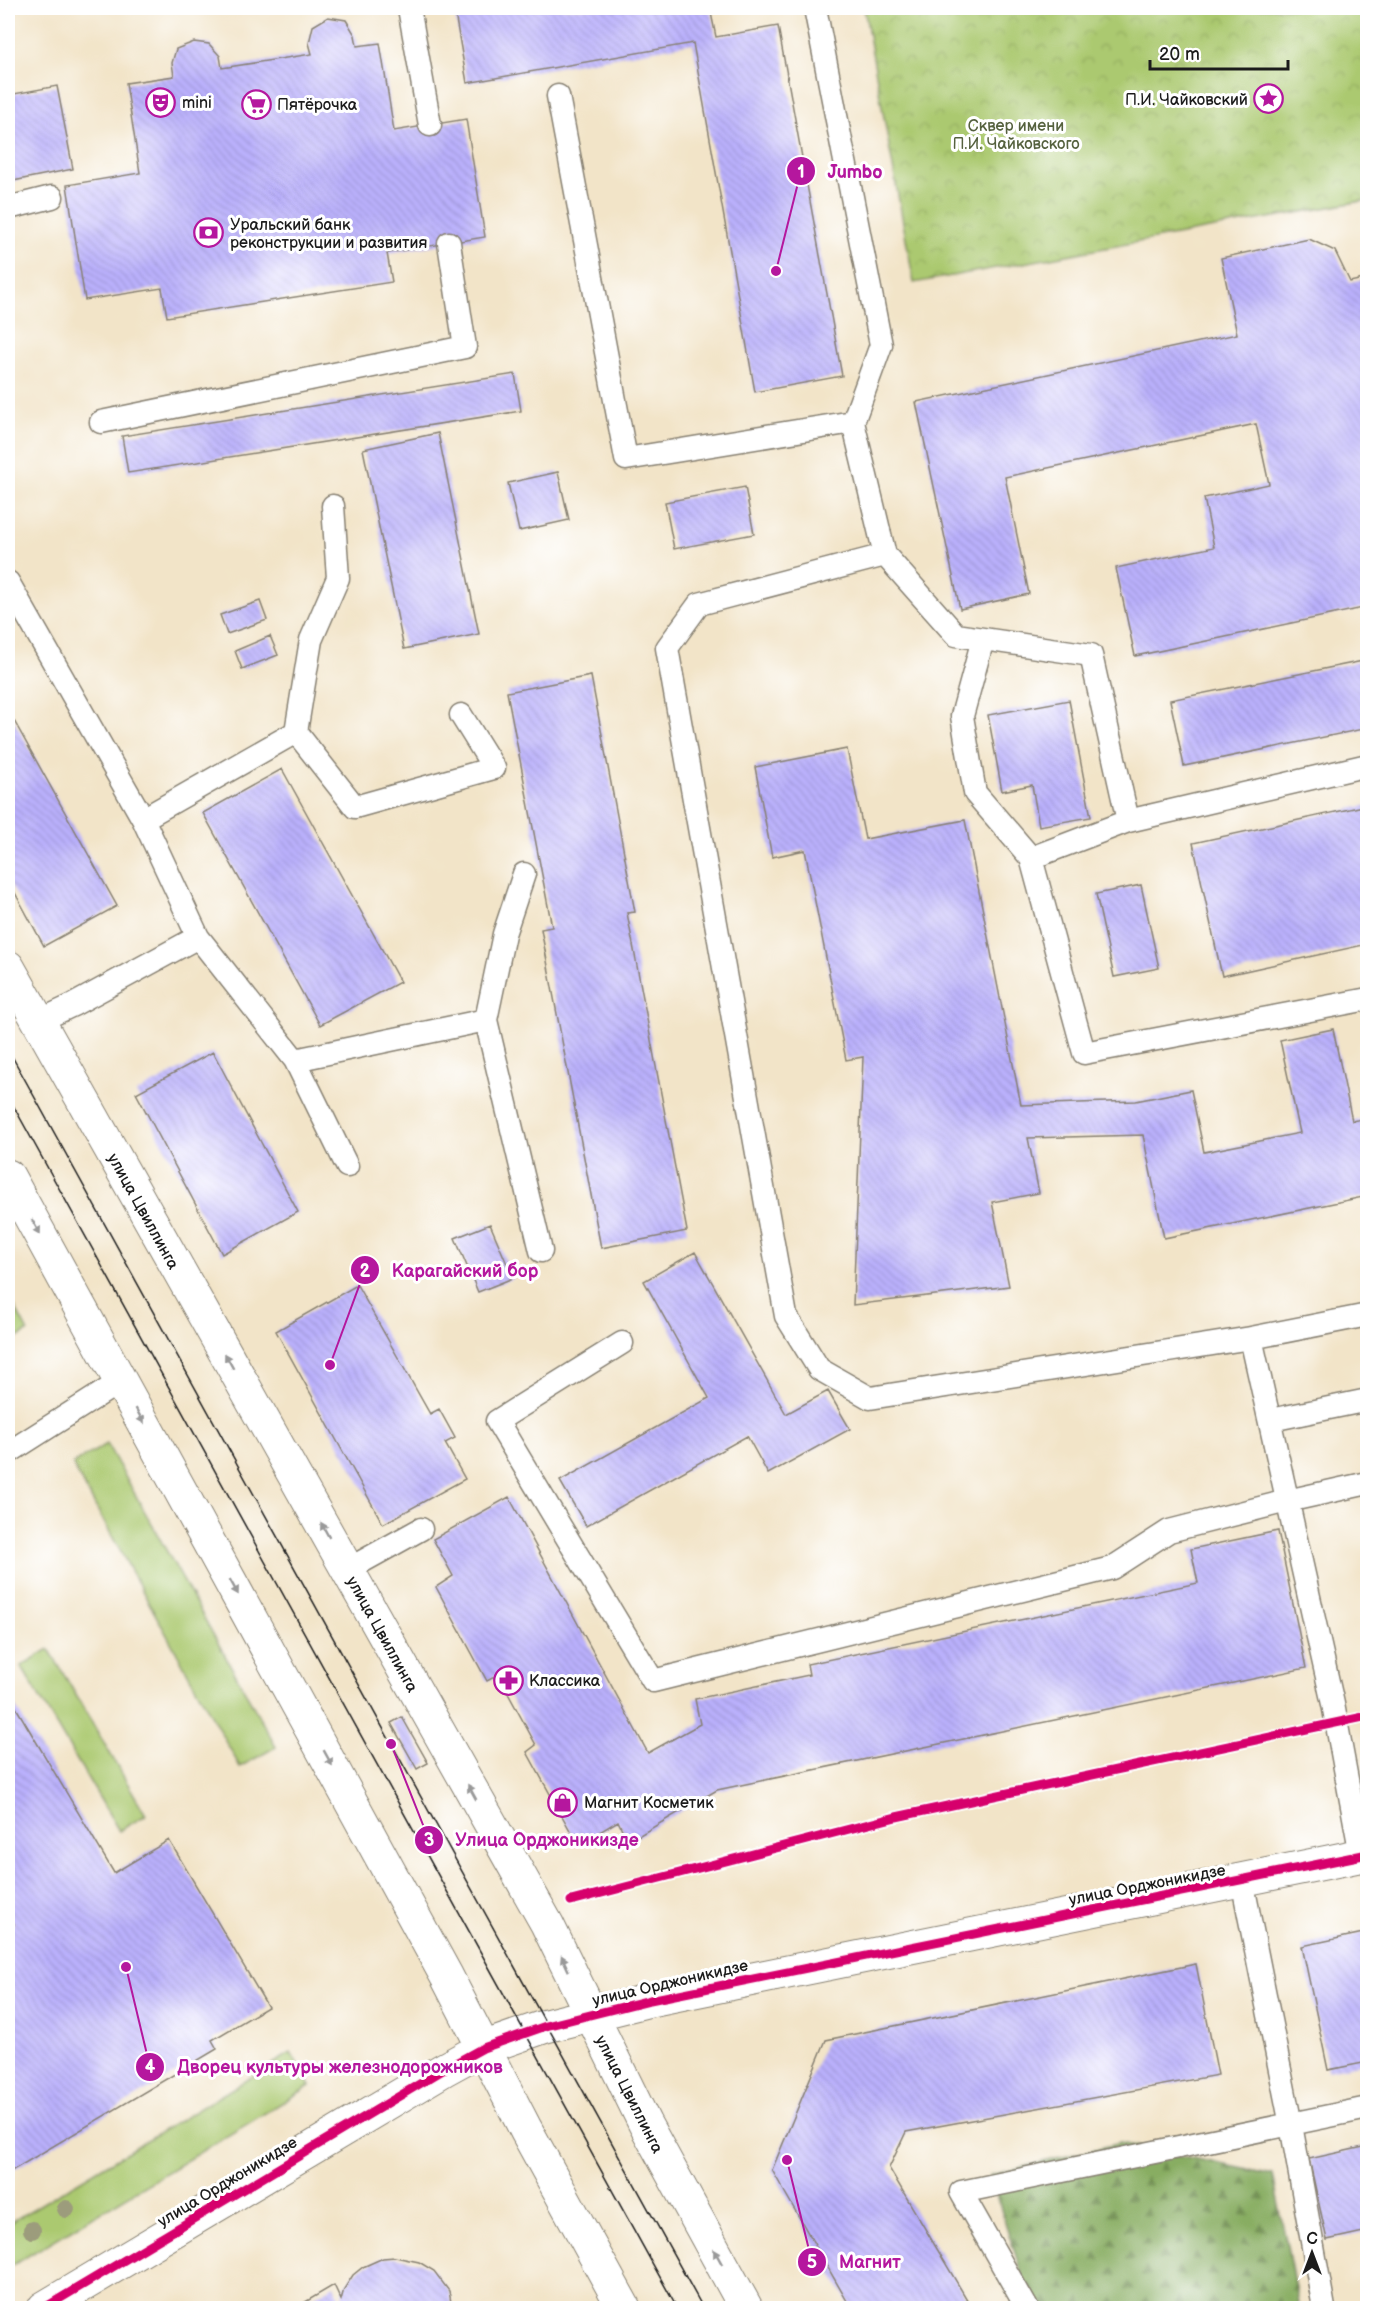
<svg xmlns="http://www.w3.org/2000/svg" width="1375" height="2316" font-family="'Balsamiq Sans',sans-serif">
<defs>
<pattern id="forest-firs" width="22" height="20" patternUnits="userSpaceOnUse" patternTransform="scale(1.5)"><rect width="22" height="20" fill="#88ad62"/><path d="M5 1l3.5 6h-7zM16 11l3.5 6h-7z" fill="#6e8c50"/></pattern>
<pattern id="park-crowns" width="20" height="18" patternUnits="userSpaceOnUse" patternTransform="scale(1.5)"><rect width="20" height="18" fill="#abc970"/><path d="M2 6a3 3 0 1 1 6 0M12 15a3 3 0 1 1 6 0" fill="none" stroke="#93ac60"/></pattern>
<pattern id="building-back-hatch" width="6" height="6" patternUnits="userSpaceOnUse" patternTransform="scale(1.5)"><rect width="6" height="6" fill="#bab0fc"/><path d="M-1 5l2 2M0 0l6 6M5-1l2 2" fill="none" stroke="#9f97d7"/></pattern>
</defs>
<rect width="100%" height="100%" fill="#fff"/>
<filter id="ink" filterUnits="userSpaceOnUse"><feTurbulence type="fractalNoise" baseFrequency=".0167" numOctaves="2"/><feDisplacementMap in="SourceGraphic" scale="12" xChannelSelector="R" yChannelSelector="G"/><feConvolveMatrix kernelMatrix="1 2 1 2 8 2 1 2 1" color-interpolation-filters="sRGB"/></filter>
<filter id="wash" filterUnits="userSpaceOnUse"><feTurbulence type="fractalNoise" baseFrequency=".008" numOctaves="4" result="noise"/><feDisplacementMap in="SourceGraphic" scale="24" xChannelSelector="R" yChannelSelector="G"/><feGaussianBlur stdDeviation="1.35" result="paint"/><feColorMatrix in="noise" values="0 0 0 0 0 0 0 0 0 0 0 0 0 0 0 0 0 1.4 0 .05"/><feComposite in="paint" operator="in"/></filter>
<g filter="url(#wash)">
<rect width="100%" height="100%" fill="#f2e4c8"/>
<!-- grass -->
<path fill="#abc970" stroke="#647246" stroke-width="1.5" d="M 107,1444 L 276,1747 L 240,1767 L 72,1464 Z
M 49,1649 L 146,1815 L 119,1831 L 21,1666 Z
M 291,2053 L 310,2086 L 8,2268 L 8,2224 Z"/>
<!-- forest -->
<path fill="url(#forest-firs)" stroke="#52643f" stroke-width="1.5" d="M 1120,2143 L 1273,2175 L 1299,2308 L 1040,2308 L 1026,2288 L 990,2175 Z"/>
<!-- park -->
<path fill="url(#park-crowns)" stroke="#647246" stroke-width="1.5" d="M 864,8 L 1367,8 L 1367,200 L 914,283 Z
M 8,1294 L 28,1332 L 8,1343 Z"/>
<g id="blocks">
<!-- building -->
<path fill="url(#building-back-hatch)" d="M 454,8 L 710,8 L 716,37 L 778,26 L 842,376 L 755,392 L 693,43 L 467,83 Z
M 328,17 L 346,20 L 355,35 L 357,46 L 380,43 L 394,131 L 466,119 L 485,237 L 387,253 L 392,282 L 167,317 L 162,288 L 85,300 L 67,185 L 140,173 L 126,83 L 174,76 L 172,63 L 176,49 L 194,42 L 209,44 L 220,56 L 222,68 L 312,54 L 309,43 L 313,26 Z
M 57,86 L 73,169 L 8,182 L 8,95 Z
M 1309,239 L 1335,251 L 1350,282 L 1368,278 L 1368,607 L 1135,656 L 1116,568 L 1214,547 L 1204,498 L 1269,484 L 1256,424 L 1005,477 L 1029,594 L 960,609 L 916,402 L 1237,334 L 1221,258 Z
M 515,374 L 521,411 L 128,473 L 122,436 Z
M 438,433 L 479,634 L 404,649 L 363,449 Z
M 558,472 L 569,520 L 519,531 L 508,483 Z
M 745,487 L 754,534 L 674,549 L 665,502 Z
M 260,601 L 267,620 L 227,634 L 220,615 Z
M 270,636 L 278,655 L 242,669 L 235,651 Z
M 1368,660 L 1368,728 L 1184,766 L 1170,700 Z
M 591,676 L 635,912 L 627,913 L 687,1231 L 601,1248 L 541,929 L 552,927 L 507,692 Z
M 1069,700 L 1091,817 L 1039,826 L 1032,785 L 1002,791 L 988,715 Z
M 8,710 L 117,906 L 44,946 L 8,880 Z
M 847,749 L 865,839 L 965,820 L 1021,1105 L 1136,1101 L 1191,1090 L 1204,1152 L 1300,1133 L 1280,1040 L 1333,1029 L 1352,1121 L 1368,1118 L 1368,1196 L 1164,1238 L 1143,1135 L 1028,1138 L 1039,1193 L 992,1202 L 1009,1286 L 853,1305 L 863,1057 L 846,1060 L 805,850 L 772,857 L 755,767 Z
M 282,769 L 400,982 L 320,1025 L 203,813 Z
M 1368,805 L 1368,944 L 1222,976 L 1193,843 Z
M 1141,885 L 1159,968 L 1114,977 L 1096,894 Z
M 213,1052 L 298,1212 L 222,1254 L 136,1093 Z
M 490,1224 L 513,1278 L 478,1292 L 455,1238 Z
M 695,1252 L 786,1414 L 828,1391 L 850,1429 L 768,1474 L 747,1436 L 586,1526 L 560,1481 L 709,1398 L 644,1281 Z
M 357,1285 L 430,1414 L 439,1409 L 455,1438 L 445,1443 L 465,1479 L 383,1524 L 276,1331 Z
M 509,1497 L 648,1753 L 700,1724 L 695,1699 L 809,1675 L 807,1664 L 1198,1583 L 1191,1549 L 1278,1531 L 1306,1668 L 717,1790 L 628,1842 L 618,1821 L 578,1845 L 527,1752 L 536,1745 L 498,1675 L 487,1681 L 436,1587 L 453,1576 L 433,1539 Z
M 8,1694 L 114,1873 L 169,1840 L 268,2007 L 212,2040 L 217,2049 L 8,2173 L 8,1928 L 14,1924 L 8,1913 Z
M 402,1717 L 428,1763 L 417,1769 L 391,1723 Z
M 1368,1932 L 1368,2062 L 1328,2070 L 1302,1946 Z
M 1196,1964 L 1218,2075 L 906,2132 L 889,2168 L 972,2308 L 851,2308 L 772,2170 L 826,2040 Z
M 1368,2146 L 1368,2231 L 1327,2240 L 1309,2159 Z
M 395,2257 L 419,2262 L 434,2271 L 449,2291 L 452,2308 L 295,2308 L 334,2285 L 341,2300 L 344,2289 L 353,2275 L 363,2267 L 383,2258 Z"/>
</g>
</g>
<g filter="url(#ink)">
<use href="#blocks" fill-opacity="0" stroke="#878072" stroke-width="1.5"/>
<g fill="none" stroke-linecap="round" stroke-linejoin="round">
<defs>
<path id="service" d="M 409,8 L 430,125
M 815,8 L 881,345 L 853,422 L 885,555 L 699,604 L 667,648 L 786,1316 L 819,1369 L 870,1398 L 1251,1338 L 1368,1315
M 558,96 L 626,459 L 853,422
M 8,208 L 52,197
M 101,422 L 465,347 L 449,243
M 885,555 L 956,635 L 1091,655 L 1128,821 L 1031,858 L 1084,1053 L 1368,999
M 8,582 L 143,819 L 198,937 L 295,1060 L 486,1020 L 541,1251
M 983,639 L 962,716 L 975,793 L 1031,858
M 296,732 L 311,640 L 338,578 L 333,506
M 143,819 L 296,732 L 355,807 L 494,768 L 461,715
M 1128,821 L 1368,765
M 486,1020 L 504,934 L 524,874
M 37,1022 L 73,1005 L 198,937
M 295,1060 L 347,1166
M 1251,1338 L 1333,1704 L 1361,1855
M 622,1343 L 497,1421 L 653,1681 L 1112,1568 L 1169,1531 L 1287,1501 L 1368,1483
M 1271,1420 L 1368,1400
M 8,1453 L 121,1381
M 347,1570 L 421,1529
M 1242,1880 L 1291,2125 L 1324,2308
M 1027,2308 L 961,2192 L 1368,2108"/>
<path id="minor" d="M 44,2308 L 443,2070 L 483,2048 L 546,2026 L 650,2000 L 1368,1854"/>
<path id="secondary" d="M 8,967 L 547,1924 L 645,2124 L 746,2308
M 8,1176 L 447,1977 L 526,2130 L 624,2308"/>
</defs>
<!-- service casing -->
<use href="#service" stroke="#878072" stroke-width="25"/>
<!-- minor casing -->
<use href="#minor" stroke="#878072" stroke-width="35"/>
<!-- secondary casing -->
<use href="#secondary" stroke="#878072" stroke-width="35"/>
<!-- service -->
<use href="#service" stroke="#fff" stroke-width="22"/>
<!-- minor -->
<use href="#minor" stroke="#fff" stroke-width="33"/>
<!-- secondary -->
<use href="#secondary" stroke="#fff" stroke-width="33"/>
<!-- tram -->
<path stroke="#1c1c1c" stroke-width="1.5" d="M 8,1049 L 703,2308
M 8,1096 L 677,2308"/>
<defs>
<path id="cycleway" d="M 571,1901 L 896,1817 L 1368,1716
M 44,2308 L 443,2070 L 483,2048 L 546,2026 L 650,2000 L 1368,1854"/>
</defs>
<!-- cycleway casing -->
<use href="#cycleway" stroke="#fff" stroke-width="13"/>
<!-- cycleway -->
<use href="#cycleway" stroke="#d6006c" stroke-width="9"/>
</g>
<!-- trees -->
<g fill="#9c9c7c">
<circle cx="66" cy="2209" r="9"/>
<circle cx="32" cy="2230" r="9"/>
</g>
<!-- one-way arrows -->
<defs><path id="oneway-solid" d="M-6-.8H1V-3.2L6.5 0L1 3.2V.8H-6Z" transform="scale(1.5)"/></defs>
<g fill="#999">
<use href="#oneway-solid" transform="translate(36 1227) rotate(61)"/>
<use href="#oneway-solid" transform="translate(229 1361) rotate(-119)"/>
<use href="#oneway-solid" transform="translate(140 1416) rotate(61)"/>
<use href="#oneway-solid" transform="translate(325 1530) rotate(-119)"/>
<use href="#oneway-solid" transform="translate(234 1587) rotate(61)"/>
<use href="#oneway-solid" transform="translate(328 1758) rotate(61)"/>
<use href="#oneway-solid" transform="translate(472 1792) rotate(-119)"/>
<use href="#oneway-solid" transform="translate(565 1963) rotate(-115)"/>
<use href="#oneway-solid" transform="translate(718 2257) rotate(-119)"/>
</g>
</g>
<!-- icons -->
<defs>
<symbol id="sight-ring" viewBox="-11 -11 22 22"><circle r="9.5" fill="#fff" stroke="#b5179e" stroke-width="1.5"/><path d="M0-6L1.8-2.2L6-1.7L2.9 1.2L3.7 5.4L0 3.3L-3.7 5.4L-2.9 1.2L-6-1.7L-1.8-2.2Z" fill="#b5179e"/></symbol>
<symbol id="theatre-ring" viewBox="-11 -11 22 22"><circle r="9.5" fill="#fff" stroke="#b5179e" stroke-width="1.5"/><path d="M-5-5.5Q0-4 5-5.5V0Q5 5 0 6Q-5 5-5 0ZM-3.3-2.5H-1v1.5H-3.3ZM1-2.5H3.3v1.5H1ZM-2.8 1Q0 5.5 2.8 1Z" fill="#b5179e"/></symbol>
<symbol id="supermarket-ring" viewBox="-11 -11 22 22"><circle r="9.5" fill="#fff" stroke="#b5179e" stroke-width="1.5"/><path d="M-6-5.5h2.5l.6 2H6L4.5 2H-2.5L-4.4-4H-6ZM-1.5 3.2a1.3 1.3 0 1 0 .1 0ZM3 3.2a1.3 1.3 0 1 0 .1 0Z" fill="#b5179e"/></symbol>
<symbol id="bank-ring" viewBox="-11 -11 22 22"><circle r="9.5" fill="#fff" stroke="#b5179e" stroke-width="1.5"/><path d="M-6-4H6V4H-6ZM0-2.3a2.3 2.3 0 1 0 0 4.6a2.3 2.3 0 1 0 0-4.6Z" fill="#b5179e"/></symbol>
<symbol id="pharmacy-ring" viewBox="-11 -11 22 22"><circle r="9.5" fill="#fff" stroke="#b5179e" stroke-width="1.5"/><path d="M-2-6h4v4h4v4h-4v4h-4v-4h-4v-4h4Z" fill="#b5179e"/></symbol>
<symbol id="shop-ring" viewBox="-11 -11 22 22"><circle r="9.5" fill="#fff" stroke="#b5179e" stroke-width="1.5"/><path d="M-5-2.5h2.3a2.7 3.5 0 0 1 5.4 0H5L5.5 6h-11ZM-1.5-2.5h3a1.5 2.3 0 0 0-3 0Z" fill="#b5179e"/></symbol>
</defs>
<g fill-rule="evenodd">
<use href="#sight-ring" x="1252" y="82" width="33" height="33"/>
<use href="#theatre-ring" x="144" y="86" width="33" height="33"/>
<use href="#supermarket-ring" x="240" y="88" width="33" height="33"/>
<use href="#bank-ring" x="192" y="216" width="33" height="33"/>
<use href="#pharmacy-ring" x="492" y="1664" width="33" height="33"/>
<use href="#shop-ring" x="546" y="1786" width="33" height="33"/>
</g>
<g text-anchor="middle" stroke-width="6" stroke-linejoin="round" paint-order="stroke">
<!-- poi labels -->
<g font-size="16" fill="#1c1c1c" stroke="#fff" text-anchor="start">
<text x="1248" y="105" text-anchor="end">П.И. Чайковский</text>
<text x="182" y="108">mini</text>
<text x="277" y="110">Пятёрочка</text>
<text x="230" y="230">Уральский банк<tspan x="230" dy="18">реконструкции и развития</tspan></text>
<text x="529" y="1686">Классика</text>
<text x="584" y="1808">Магнит Косметик</text>
</g>
<!-- park labels -->
<g font-size="16" fill="#55613e" stroke="#fff">
<text x="1016" y="131">Сквер имени<tspan x="1016" dy="18">П.И. Чайковского</tspan></text>
</g>
<!-- street labels -->
<g font-size="16" fill="#1c1c1c" stroke="#fff">
<text transform="translate(144 1211) rotate(61)" y="6">улица Цвиллинга</text>
<text transform="translate(383 1634) rotate(61)" y="6">улица Цвиллинга</text>
<text transform="translate(1147 1884) rotate(-11)" y="6">улица Орджоникидзе</text>
<text transform="translate(670 1982) rotate(-13)" y="6">улица Орджоникидзе</text>
<text transform="translate(630 2094) rotate(63)" y="6">улица Цвиллинга</text>
<text transform="translate(227 2181) rotate(-31)" y="6">улица Орджоникидзе</text>
</g>
</g>
<!-- callouts -->
<path fill="none" stroke="#b5179e" stroke-width="2" d="M776 271L801 171M330 1365L365 1270M391 1744L429 1840M126 1967L150 2067M787 2160L812 2262"/>
<g fill="#b5179e" stroke="#fff" stroke-width="2">
<circle cx="776" cy="271" r="6"/>
<circle cx="330" cy="1365" r="6"/>
<circle cx="391" cy="1744" r="6"/>
<circle cx="126" cy="1967" r="6"/>
<circle cx="787" cy="2160" r="6"/>
<circle cx="801" cy="171" r="15"/>
<circle cx="365" cy="1270" r="15"/>
<circle cx="429" cy="1840" r="15"/>
<circle cx="150" cy="2067" r="15"/>
<circle cx="812" cy="2262" r="15"/>
</g>
<g font-size="18" text-anchor="middle" font-weight="bold" fill="#fff">
<text x="801" y="178">1</text>
<text x="365" y="1277">2</text>
<text x="429" y="1846">3</text>
<text x="150" y="2073">4</text>
<text x="812" y="2268">5</text>
</g>
<g font-size="18" text-anchor="middle" font-weight="bold" fill="#b5179e" stroke="#fff" stroke-width="6" stroke-linejoin="round" paint-order="stroke">
<text x="855" y="178">Jumbo</text>
<text x="465" y="1277">Карагайский бор</text>
<text x="547" y="1846">Улица Орджоникизде</text>
<text x="340" y="2073">Дворец культуры железнодорожников</text>
<text x="870" y="2268">Магнит</text>
</g>
<!-- margin -->
<rect width="1375" height="2316" fill="none" stroke="#fff" stroke-width="30"/>
<!-- north arrow -->
<g transform="translate(1312 2253)" stroke="#ffffff" stroke-width="4.5" paint-order="stroke">
<path d="M0-4.5L10 22L0 15L-10 22Z" fill="#1c1c1c"/>
<text y="-9" font-size="16" font-weight="bold" text-anchor="middle" fill="#1c1c1c">С</text>
</g>
<!-- scale -->
<path d="M1150 60v9h138v-9" fill="none" stroke="#1c1c1c" stroke-width="3"/>
<text x="1159" y="60" font-size="18" fill="#1c1c1c" stroke="#ffffff" stroke-width="4.5" paint-order="stroke">20 m</text>
</svg>
